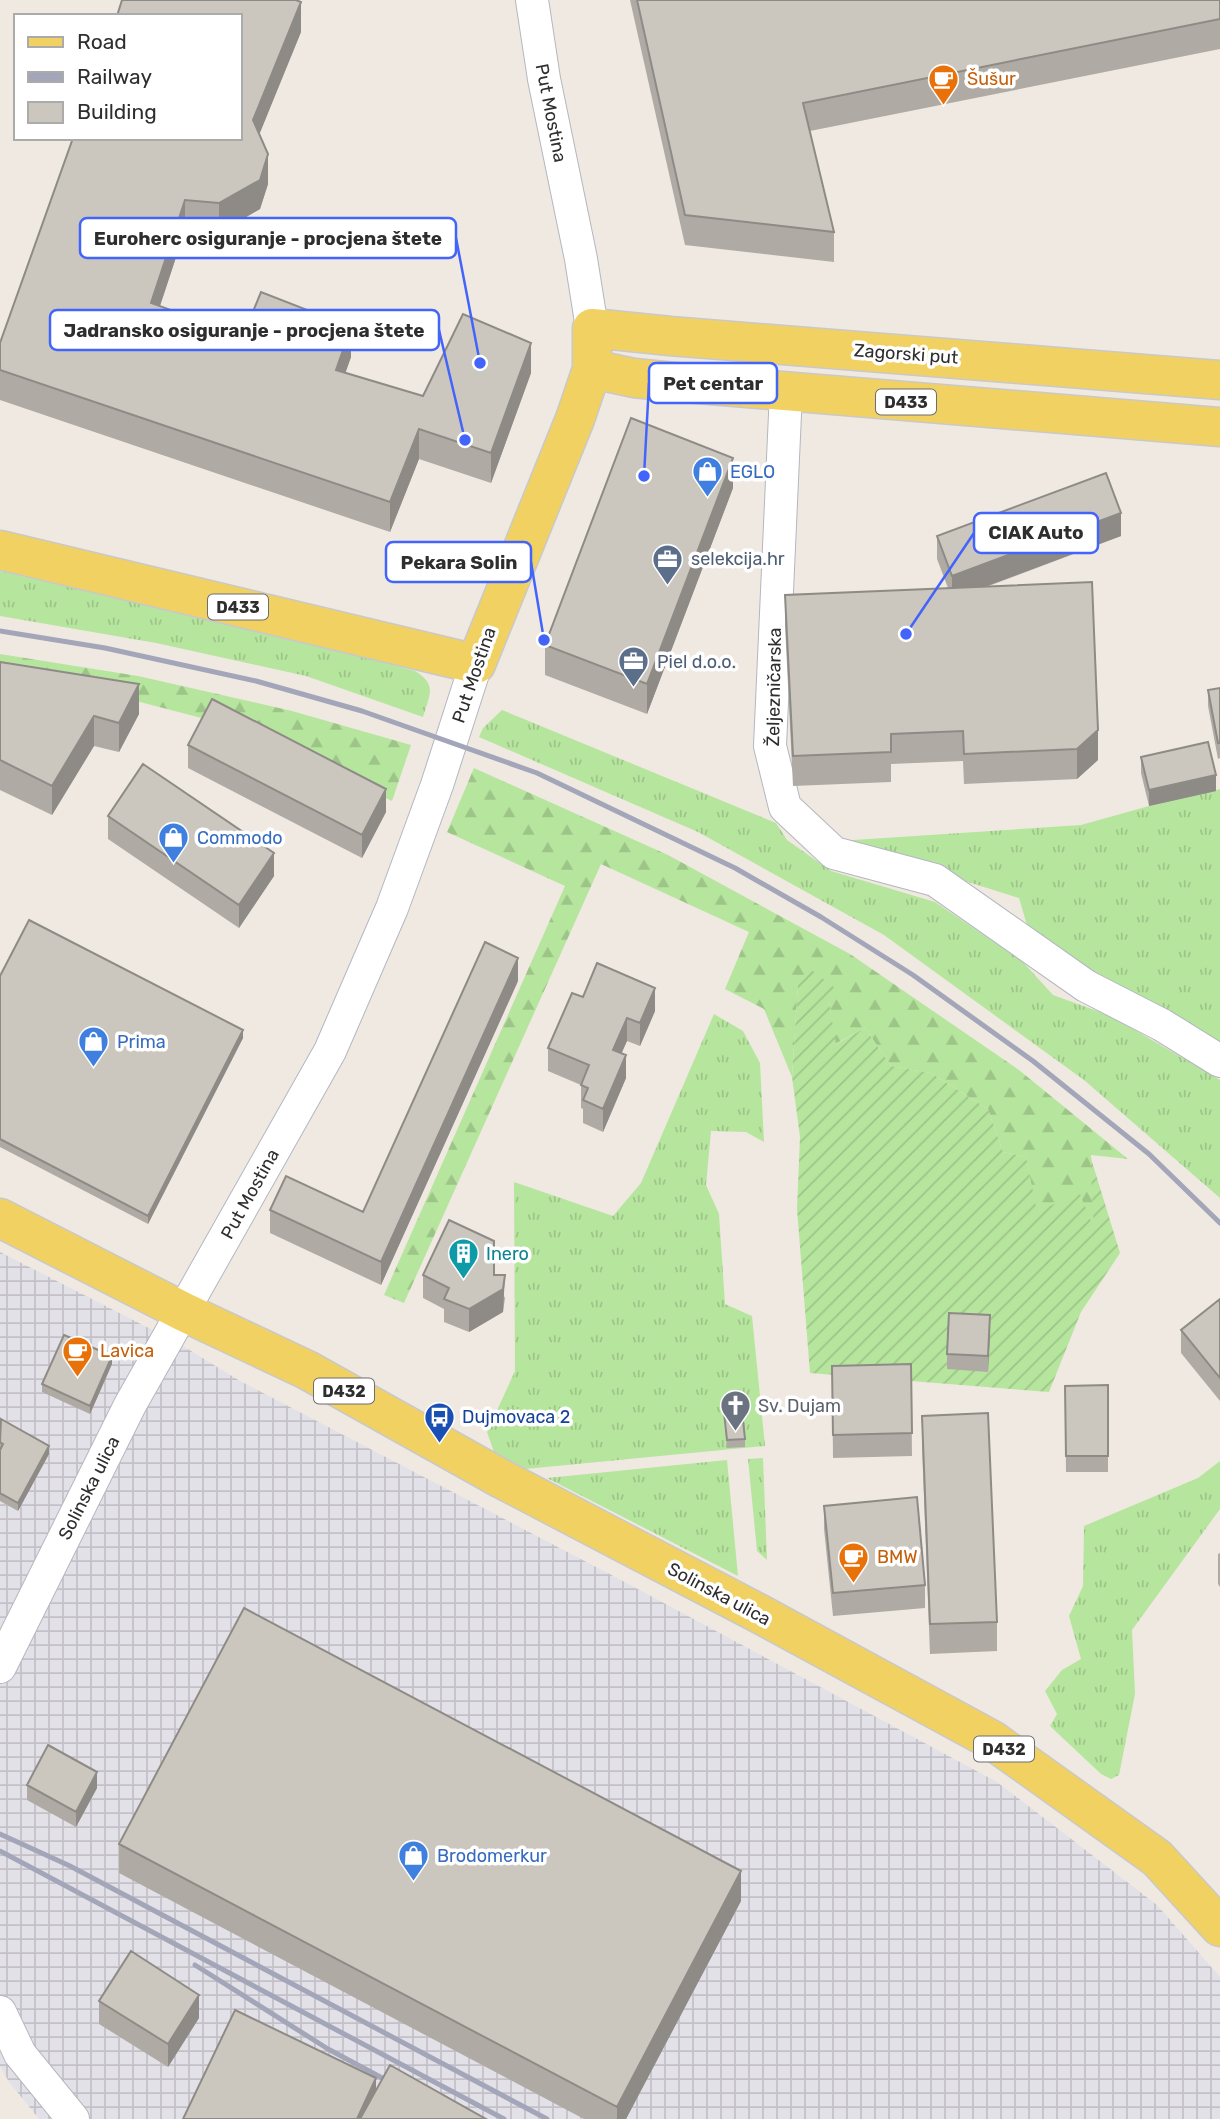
<svg xmlns="http://www.w3.org/2000/svg" width="1220" height="2119" font-family="Rubik,sans-serif">
<defs>
<pattern id="industrial-grid" width="8" height="8" patternUnits="userSpaceOnUse" patternTransform="scale(1.75)"><rect width="8" height="8" fill="#e3e1e8"/><path d="M0 4h8M4 0v8" fill="none" stroke="#c3c1c7"/></pattern>
<pattern id="grass-tufts" width="24" height="20" patternUnits="userSpaceOnUse" patternTransform="scale(1.75)"><rect width="24" height="20" fill="#b6e59e"/><path d="M3 7l-1-3M5 7V3M7 7l1-3M15 17l-1-3M17 17v-4M19 17l1-3" fill="none" stroke="#9dc588"/></pattern>
<pattern id="forest-firs" width="22" height="20" patternUnits="userSpaceOnUse" patternTransform="scale(1.75)"><rect width="22" height="20" fill="#b6e59e"/><path d="M5 1l3.5 6h-7zM16 11l3.5 6h-7z" fill="#9dc588"/></pattern>
<pattern id="garden-furrows" width="10" height="10" patternUnits="userSpaceOnUse" patternTransform="scale(1.75)"><rect width="10" height="10" fill="#b6e59e"/><path d="M-1 1l2-2M0 10L10 0M9 11l2-2" fill="none" stroke="#9dc588"/></pattern>
</defs>
<rect width="100%" height="100%" fill="#efe9e1"/>
<!-- industrial -->
<path fill="url(#industrial-grid)" d="M 0,1252 L 178,1343 L 240,1381 L 619,1579 L 997,1782 L 1157,1905 L 1220,1977 L 1220,2119 L 39,2119 L 9,2082 L 0,2066 Z"/>
<!-- grass -->
<path fill="url(#grass-tufts)" d="M 0,571 L 25,575 L 303,640 L 415,671 C 438,685 429,695 423,717 L 306,676 L 156,643 L 0,616 Z
M 502,710 L 776,823 L 787,840 L 831,871 L 935,902 L 1022,961 L 1053,995 L 1111,1016 L 1220,1080 L 1220,1198 L 1084,1080 L 884,935 L 698,832 L 479,737 L 483,728 Z
M 1220,789 L 1220,1048 L 1092,976 L 1029,932 L 1019,898 L 838,841 L 1081,825 L 1149,806 Z
M 714,1014 L 743,1031 L 760,1063 L 764,1142 L 746,1132 L 711,1131 L 706,1185 L 719,1214 L 725,1304 L 752,1316 L 765,1446 L 525,1469 L 494,1452 L 487,1432 L 515,1371 L 514,1182 L 613,1216 L 641,1183 Z
M 763,1458 L 767,1560 L 757,1551 L 748,1459 Z
M 727,1460 L 738,1576 L 547,1478 Z
M 1220,1461 L 1220,1509 L 1132,1630 L 1135,1694 L 1119,1775 L 1111,1779 L 1101,1774 L 1050,1726 L 1057,1714 L 1045,1691 L 1062,1670 L 1081,1659 L 1069,1616 L 1083,1586 L 1084,1526 L 1198,1478 Z"/>
<!-- forest -->
<path fill="url(#forest-firs)" d="M 0,654 L 138,676 L 292,711 L 411,745 L 392,801 L 240,728 L 140,702 L 0,682 Z
M 474,768 L 668,855 L 850,954 L 1019,1070 L 1128,1159 L 1091,1155 L 1095,1233 L 1036,1211 L 1026,1157 L 1003,1152 L 988,1109 L 931,1073 L 891,1066 L 865,1028 L 835,1044 L 829,1002 L 798,983 L 792,1077 L 764,1009 L 725,989 L 749,932 L 601,864 L 404,1303 L 384,1295 L 565,886 L 447,832 Z"/>
<!-- garden -->
<path fill="url(#garden-furrows)" d="M 809,968 L 840,992 L 829,1002 L 836,1044 L 865,1028 L 891,1066 L 931,1073 L 988,1109 L 1003,1152 L 1026,1157 L 1037,1211 L 1080,1194 L 1094,1229 L 1090,1155 L 1120,1253 L 1081,1312 L 1049,1392 L 810,1373 L 797,1209 L 800,1137 L 792,1077 L 798,983 Z"/>
<g fill="none" stroke-linecap="round" stroke-linejoin="round">
<defs>
<path id="minor" d="M 532,0 L 544,79 L 581,259 L 592,328
M 786,392 L 770,746 L 785,807 L 834,853 L 935,880 L 1086,986 L 1162,1025 L 1220,1061
M 0,1667 L 130,1405 L 330,1051 L 392,908 L 437,785 L 476,664
M 0,2012 L 20,2054 L 73,2119"/>
<path id="primary" d="M 592,369 L 634,378 L 674,382 L 1220,427
M 0,550 L 476,664 L 575,419 L 592,369 L 592,328 L 670,336 L 1220,380
M 0,1218 L 184,1312 L 307,1370 L 500,1478 L 758,1613 L 992,1740 L 1157,1858 L 1220,1927"/>
</defs>
<!-- minor casing -->
<use href="#minor" stroke="#b4b7c1" stroke-width="34"/>
<!-- primary casing -->
<use href="#primary" stroke="#c9c9c9" stroke-width="41"/>
<!-- minor -->
<use href="#minor" stroke="#fff" stroke-width="32"/>
<!-- primary -->
<use href="#primary" stroke="#f2d163" stroke-width="38"/>
<!-- rail -->
<path stroke="#a3a6b8" stroke-width="5" d="M 0,631 L 105,648 L 256,681 L 362,711 L 537,773 L 735,868 L 821,917 L 913,975 L 1033,1061 L 1149,1154 L 1220,1223
M 0,1834 L 70,1866 L 547,2119
M 0,1851 L 504,2119
M 195,1965 L 328,2049 L 399,2087"/>
</g>
<!-- wall -->
<path fill="#afaba4" d="M 630,0 L 1220,0 L 1220,49 L 810,131 L 834,232 L 834,262 L 685,245 Z
M 301,32 L 259,134 L 268,184 L 260,209 L 219,233 L 185,230 L 160,306 L 243,336 L 351,357 L 345,373 L 423,396 L 531,373 L 491,483 L 419,459 L 390,532 L 0,400 L 0,343 Z
M 733,488 L 647,714 L 545,675 L 545,645 Z
M 937,536 L 1121,536 L 986,587 L 1098,760 L 1077,779 L 964,784 L 963,761 L 891,764 L 891,782 L 793,786 L 785,625 L 785,595 L 948,588 L 937,559 Z
M 0,662 L 139,714 L 119,752 L 94,746 L 52,815 L 0,790 Z
M 1220,688 L 1220,758 L 1218,759 L 1208,706 L 1208,690 Z
M 188,745 L 386,812 L 362,858 L 188,768 Z
M 1141,757 L 1216,791 L 1149,806 L 1141,773 Z
M 108,816 L 274,876 L 239,928 L 108,839 Z
M 0,976 L 243,1038 L 148,1224 L 0,1147 Z
M 518,981 L 381,1285 L 270,1233 L 270,1210 L 363,1212 Z
M 583,997 L 655,1011 L 640,1046 L 627,1041 L 621,1053 L 626,1078 L 603,1132 L 583,1123 L 583,1109 L 581,1108 L 581,1085 L 548,1071 L 548,1048 Z
M 423,1275 L 494,1275 L 505,1298 L 503,1312 L 469,1332 L 444,1322 L 444,1309 L 423,1298 Z
M 1220,1299 L 1220,1401 L 1181,1353 L 1181,1330 Z
M 990,1331 L 988,1372 L 947,1369 L 947,1354 Z
M 112,1364 L 90,1414 L 42,1392 L 42,1384 Z
M 911,1364 L 912,1456 L 833,1458 L 832,1366 Z
M 1108,1385 L 1108,1472 L 1066,1472 L 1065,1386 Z
M 724,1412 L 745,1439 L 745,1447 L 727,1448 Z
M 922,1416 L 997,1622 L 997,1651 L 930,1654 L 922,1446 Z
M 0,1420 L 49,1454 L 18,1511 L 0,1501 Z
M 824,1506 L 925,1585 L 925,1608 L 833,1616 L 824,1529 Z
M 1220,1553 L 1220,1587 L 1218,1584 L 1218,1554 Z
M 27,1785 L 97,1788 L 76,1827 L 27,1800 Z
M 119,1844 L 741,1901 L 626,2119 L 584,2119 L 119,1873 Z
M 99,2001 L 199,2018 L 168,2067 L 99,2024 Z"/>
<!-- shaded-wall -->
<path fill="#8e8b86" d="M 301,2 L 301,32 L 253,150 L 253,120 Z
M 268,154 L 268,184 L 260,209 L 219,233 L 219,203 Z
M 185,200 L 185,230 L 151,333 L 151,303 Z
M 351,327 L 351,357 L 336,400 L 336,370 Z
M 531,343 L 531,373 L 491,483 L 491,453 Z
M 419,429 L 419,459 L 390,532 L 390,502 Z
M 733,458 L 733,488 L 647,714 L 647,684 Z
M 1121,513 L 1121,536 L 952,599 L 952,576 Z
M 139,684 L 139,714 L 119,752 L 119,723 Z
M 94,716 L 94,746 L 52,815 L 52,786 Z
M 1098,730 L 1098,760 L 1077,779 L 1077,749 Z
M 1216,775 L 1216,791 L 1149,806 L 1149,790 Z
M 386,789 L 386,812 L 362,858 L 362,835 Z
M 274,853 L 274,876 L 239,928 L 239,905 Z
M 518,958 L 518,981 L 381,1285 L 381,1262 Z
M 655,988 L 655,1011 L 640,1046 L 640,1023 Z
M 627,1018 L 627,1041 L 613,1073 L 613,1050 Z
M 243,1030 L 243,1038 L 148,1224 L 148,1216 Z
M 626,1055 L 626,1078 L 603,1132 L 603,1109 Z
M 505,1275 L 503,1312 L 469,1332 L 469,1309 Z
M 990,1315 L 990,1331 L 988,1372 L 988,1356 Z
M 112,1356 L 112,1364 L 90,1414 L 90,1406 Z
M 49,1446 L 49,1454 L 18,1511 L 18,1503 Z
M 97,1772 L 97,1788 L 76,1827 L 76,1812 Z
M 741,1871 L 741,1901 L 626,2119 L 617,2119 L 617,2107 Z
M 199,1995 L 199,2018 L 168,2067 L 168,2044 Z
M 376,2078 L 376,2108 L 371,2119 L 357,2119 Z"/>
<!-- building -->
<path fill="#cbc7bf" stroke="#8e8b86" stroke-width="2" d="M 122,0 L 296,0 L 301,2 L 253,120 L 268,154 L 260,180 L 219,203 L 185,200 L 151,303 L 243,336 L 261,292 L 351,327 L 336,370 L 423,396 L 463,314 L 531,343 L 491,453 L 419,429 L 390,502 L 0,370 L 0,343 L 73,138 L 240,138 L 240,16 L 117,16 Z
M 637,0 L 1220,0 L 1220,19 L 803,103 L 834,232 L 685,215 Z
M 631,418 L 733,458 L 647,684 L 545,645 Z
M 1106,473 L 1121,513 L 952,576 L 937,536 Z
M 1092,582 L 1098,730 L 1077,749 L 964,754 L 963,731 L 891,734 L 891,752 L 793,756 L 785,595 Z
M 0,662 L 139,684 L 119,723 L 94,716 L 52,786 L 0,760 Z
M 1220,688 L 1220,743 L 1218,743 L 1208,690 Z
M 212,699 L 386,789 L 362,835 L 188,745 Z
M 1208,742 L 1216,775 L 1149,790 L 1141,757 Z
M 143,764 L 274,853 L 239,905 L 108,816 Z
M 29,920 L 243,1030 L 148,1216 L 0,1139 L 0,976 Z
M 485,942 L 518,958 L 381,1262 L 270,1210 L 286,1176 L 363,1212 Z
M 597,963 L 655,988 L 640,1023 L 627,1018 L 613,1050 L 626,1055 L 603,1109 L 583,1100 L 588,1088 L 581,1085 L 589,1065 L 548,1048 L 572,993 L 583,997 Z
M 449,1220 L 494,1241 L 494,1275 L 505,1275 L 503,1289 L 469,1309 L 444,1299 L 449,1288 L 423,1275 Z
M 1220,1299 L 1220,1378 L 1181,1330 Z
M 949,1313 L 990,1315 L 988,1356 L 947,1354 Z
M 64,1335 L 112,1356 L 90,1406 L 42,1384 Z
M 911,1364 L 912,1433 L 833,1435 L 832,1366 Z
M 1108,1385 L 1108,1456 L 1066,1456 L 1065,1386 Z
M 742,1411 L 745,1439 L 727,1440 L 724,1412 Z
M 988,1413 L 997,1622 L 930,1624 L 922,1416 Z
M 1,1419 L 49,1446 L 18,1503 L 0,1493 L 0,1450 L 3,1444 L 0,1442 Z
M 917,1497 L 925,1585 L 833,1593 L 824,1506 Z
M 244,1608 L 741,1871 L 617,2107 L 119,1844 Z
M 48,1745 L 97,1772 L 76,1812 L 27,1785 Z
M 131,1951 L 199,1995 L 168,2044 L 99,2001 Z
M 235,2010 L 376,2078 L 357,2119 L 183,2119 Z
M 390,2065 L 486,2119 L 360,2119 Z"/>
<!-- icons -->
<defs>
<symbol id="cafe-pin" viewBox="-11 -11 22 30"><path d="M0 17L-7.5 6A9.5 9.5 0 1 1 7.5 6Z" fill="#e8710a" stroke="#fff"/><path d="M-5.5-4.5H6V0H3Q3 3.5 0 3.5H-2.5Q-5.5 3.5-5.5 0ZM3-3.2v2h1.7v-2ZM-6 4.5H4V6H-6Z" fill="#fff"/></symbol>
<symbol id="shop-pin" viewBox="-11 -11 22 30"><path d="M0 17L-7.5 6A9.5 9.5 0 1 1 7.5 6Z" fill="#3f7fe0" stroke="#fff"/><path d="M-5-2.5h2.3a2.7 3.5 0 0 1 5.4 0H5L5.5 6h-11ZM-1.5-2.5h3a1.5 2.3 0 0 0-3 0Z" fill="#fff"/></symbol>
<symbol id="office-pin" viewBox="-11 -11 22 30"><path d="M0 17L-7.5 6A9.5 9.5 0 1 1 7.5 6Z" fill="#5c6f8a" stroke="#fff"/><path d="M-6-3h4V-5.5h4V-3h4V5H-6ZM-1-4.5V-3h2v-1.5ZM-6 0V1H6V0Z" fill="#fff"/></symbol>
<symbol id="building-pin" viewBox="-11 -11 22 30"><path d="M0 17L-7.5 6A9.5 9.5 0 1 1 7.5 6Z" fill="#0f9aa8" stroke="#fff"/><path d="M-4-6H4V6H1V3H-1V6H-4ZM-2.5-4.3h1.7v1.8h-1.7ZM.8-4.3h1.7v1.8H.8ZM-2.5-1h1.7V.8h-1.7ZM.8-1h1.7V.8H.8Z" fill="#fff"/></symbol>
<symbol id="church-pin" viewBox="-11 -11 22 30"><path d="M0 17L-7.5 6A9.5 9.5 0 1 1 7.5 6Z" fill="#6b7280" stroke="#fff"/><path d="M-1.2-6h2.4v3.5h3.3v2.4h-3.3V6h-2.4V-.1h-3.3v-2.4h3.3Z" fill="#fff"/></symbol>
<symbol id="bus-pin" viewBox="-11 -11 22 30"><path d="M0 17L-7.5 6A9.5 9.5 0 1 1 7.5 6Z" fill="#1a4fb4" stroke="#fff"/><path d="M-5-6H5V4H4V6H2V4H-2V6H-4V4H-5ZM-3.5-4V0h7V-4ZM-3.5 1.2v1.5H-2V1.2ZM2 1.2v1.5H3.5V1.2Z" fill="#fff"/></symbol>
</defs>
<g fill-rule="evenodd">
<use href="#cafe-pin" x="926" y="62" width="35" height="47"/>
<use href="#shop-pin" x="690" y="454" width="35" height="47"/>
<use href="#office-pin" x="650" y="542" width="35" height="47"/>
<use href="#office-pin" x="616" y="644" width="35" height="47"/>
<use href="#shop-pin" x="156" y="820" width="35" height="47"/>
<use href="#shop-pin" x="76" y="1024" width="35" height="47"/>
<use href="#building-pin" x="446" y="1236" width="35" height="47"/>
<use href="#cafe-pin" x="60" y="1334" width="35" height="47"/>
<use href="#church-pin" x="718" y="1388" width="35" height="47"/>
<use href="#bus-pin" x="422" y="1400" width="35" height="47"/>
<use href="#cafe-pin" x="836" y="1540" width="35" height="47"/>
<use href="#shop-pin" x="396" y="1838" width="35" height="47"/>
</g>
<g text-anchor="middle" stroke-width="7" stroke-linejoin="round" paint-order="stroke">
<!-- shield labels -->
<g fill="#fff" stroke="#6d6d6d" stroke-width="2">
<rect x="876" y="389.5" width="60" height="25" rx="5"/>
<rect x="208" y="594.5" width="60" height="25" rx="5"/>
<rect x="314" y="1378.5" width="60" height="25" rx="5"/>
<rect x="974" y="1736.5" width="60" height="25" rx="5"/>
</g>
<g font-size="16" font-weight="bold" fill="#2e2e2e">
<text x="906" y="408">D433</text>
<text x="238" y="613">D433</text>
<text x="344" y="1397">D432</text>
<text x="1004" y="1755">D432</text>
</g>
<!-- food labels -->
<g font-size="18" fill="#c56008" stroke="#fff" text-anchor="start">
<text x="967" y="85">Šušur</text>
<text x="100" y="1357">Lavica</text>
<text x="877" y="1563">BMW</text>
</g>
<!-- street labels -->
<g font-size="18" fill="#2e2e2e" stroke="#fff">
<text transform="translate(551 113) rotate(79)" y="6">Put Mostina</text>
<text transform="translate(906 354) rotate(4)" y="6">Zagorski put</text>
<text transform="translate(474 675) rotate(-71)" y="6">Put Mostina</text>
<text transform="translate(774 687) rotate(-89)" y="6">Željezničarska</text>
<text transform="translate(250 1194) rotate(-61)" y="6">Put Mostina</text>
<text transform="translate(89 1488) rotate(-63)" y="6">Solinska ulica</text>
<text transform="translate(719 1594) rotate(28)" y="6">Solinska ulica</text>
</g>
<!-- shop labels -->
<g font-size="18" fill="#366cbe" stroke="#fff" text-anchor="start">
<text x="730" y="478">EGLO</text>
<text x="197" y="844">Commodo</text>
<text x="117" y="1048">Prima</text>
<text x="437" y="1862">Brodomerkur</text>
</g>
<!-- service labels -->
<g font-size="18" fill="#4e5e75" stroke="#fff" text-anchor="start">
<text x="691" y="565">selekcija.hr</text>
<text x="657" y="668">Piel d.o.o.</text>
</g>
<!-- culture labels -->
<g font-size="18" fill="#0d838f" stroke="#fff" text-anchor="start">
<text x="486" y="1260">Inero</text>
</g>
<!-- worship labels -->
<g font-size="18" fill="#5b616d" stroke="#fff" text-anchor="start">
<text x="758" y="1412">Sv. Dujam</text>
</g>
<!-- transit labels -->
<g font-size="18" fill="#164399" stroke="#fff" text-anchor="start">
<text x="462" y="1423">Dujmovaca 2</text>
</g>
</g>
<!-- callouts -->
<path fill="none" stroke="#4264fb" stroke-width="2.5" d="M480 363L456 238M465 440L439 330M644 476L649 383M906 634L974 533M544 640L531 562"/>
<g fill="#4264fb" stroke="#fff" stroke-width="2.5">
<circle cx="480" cy="363" r="7"/>
<circle cx="465" cy="440" r="7"/>
<circle cx="644" cy="476" r="7"/>
<circle cx="906" cy="634" r="7"/>
<circle cx="544" cy="640" r="7"/>
</g>
<g fill="#fff" stroke="#4264fb" stroke-width="2.5">
<rect x="80" y="218" width="376" height="40" rx="7"/>
<rect x="50" y="310" width="389" height="40" rx="7"/>
<rect x="649" y="363" width="128" height="40" rx="7"/>
<rect x="974" y="513" width="124" height="40" rx="7"/>
<rect x="386" y="542" width="145" height="40" rx="7"/>
</g>
<g font-size="19" text-anchor="middle" font-weight="bold" fill="#2e2e2e">
<text x="268" y="245">Euroherc osiguranje - procjena štete</text>
<text x="244" y="337">Jadransko osiguranje - procjena štete</text>
<text x="713" y="390">Pet centar</text>
<text x="1036" y="539">CIAK Auto</text>
<text x="459" y="569">Pekara Solin</text>
</g>
<!-- legend -->
<rect x="14" y="14" width="228" height="126" fill="#ffffff" stroke="#ababab" stroke-width="2"/>
<rect x="28" y="37" width="35" height="10" fill="#f2d163" stroke="#ababab" stroke-width="2"/>
<text x="77" y="49" font-size="21" fill="#2e2e2e">Road</text>
<rect x="28" y="72" width="35" height="10" fill="#a3a6b8" stroke="#ababab" stroke-width="2"/>
<text x="77" y="84" font-size="21" fill="#2e2e2e">Railway</text>
<rect x="28" y="102" width="35" height="21" fill="#cbc7bf" stroke="#ababab" stroke-width="2"/>
<text x="77" y="119" font-size="21" fill="#2e2e2e">Building</text>
</svg>
